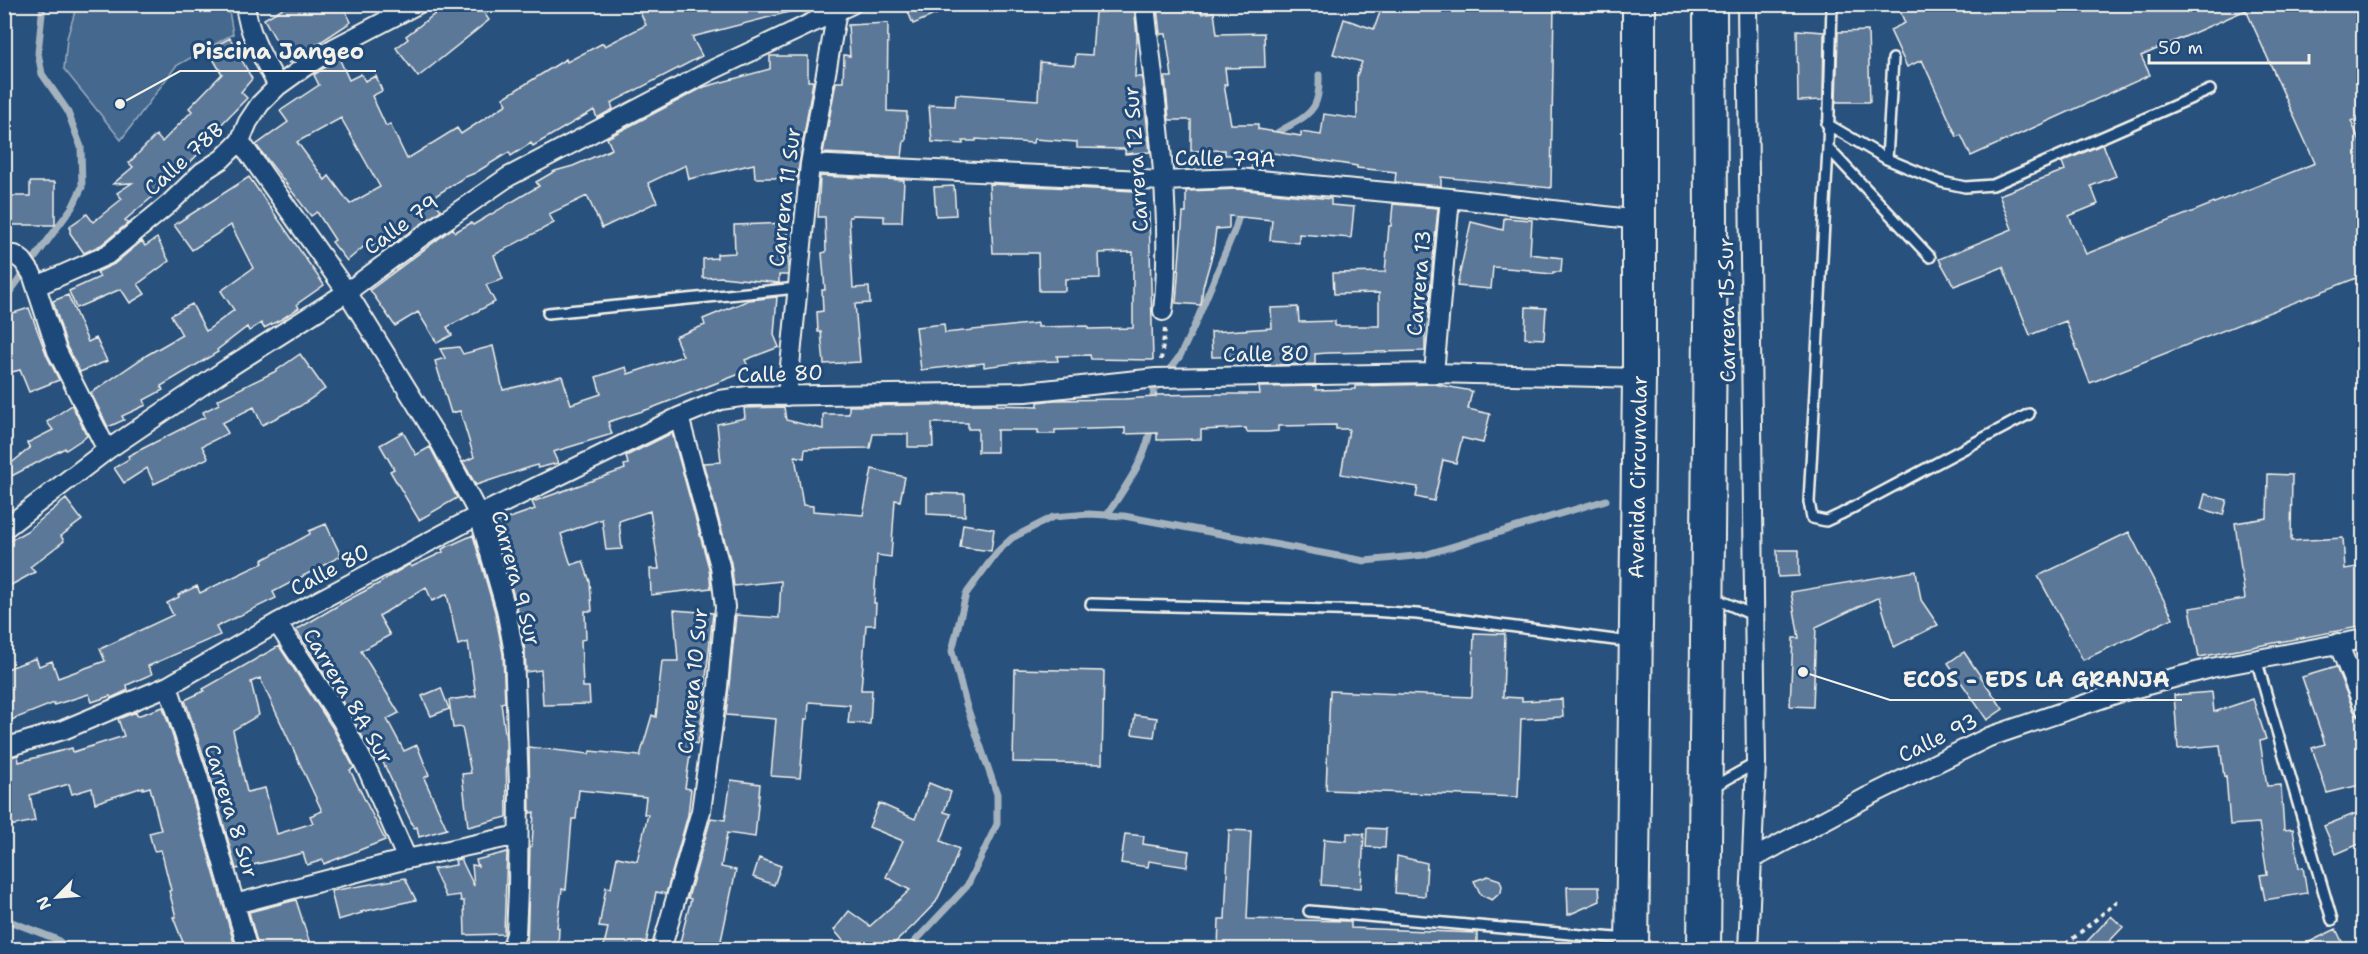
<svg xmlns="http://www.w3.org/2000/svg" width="2368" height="954" font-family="'Shantell Sans',sans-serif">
<rect width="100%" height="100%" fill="#28517e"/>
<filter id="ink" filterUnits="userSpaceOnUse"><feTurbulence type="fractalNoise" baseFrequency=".0167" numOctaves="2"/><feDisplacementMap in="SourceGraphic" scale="12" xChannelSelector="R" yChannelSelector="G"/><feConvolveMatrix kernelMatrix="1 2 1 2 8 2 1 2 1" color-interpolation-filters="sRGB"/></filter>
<g filter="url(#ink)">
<!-- green -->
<path fill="#45688e" stroke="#9cacbb" stroke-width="1.5" d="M 77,5 L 228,5 L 233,34 L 176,66 L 121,140 L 64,69 L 67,38 Z"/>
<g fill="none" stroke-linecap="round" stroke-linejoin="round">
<!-- stream -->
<path stroke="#a4b2be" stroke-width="7" d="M 1244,198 C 1249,178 1257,155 1270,139 C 1276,132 1282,130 1289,126 C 1315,113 1320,103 1319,75
M 4,300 L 73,206 L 82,187 L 81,147 L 67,110 L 42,74 L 38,53 L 43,4
M 1152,404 L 1154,390 L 1180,356 L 1197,320 L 1235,229 L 1241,209
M 1107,515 C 1125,487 1148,457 1151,424
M 4,919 L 56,939 L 70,950
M 907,950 L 967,886 L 997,824 L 997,794 L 966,704 L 952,651 L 966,594 L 997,552 L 1012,538 L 1053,517 L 1089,514 L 1124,516 L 1365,561 L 1424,555 L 1606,500"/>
</g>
<!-- building -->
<path fill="#5b7899" stroke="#f4f1e8" stroke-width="1.5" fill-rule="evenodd" d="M 290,4 L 342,4 L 351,22 L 289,63 L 264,19 Z
M 448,4 L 478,4 L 489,20 L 418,77 L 396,48 L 408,39 L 406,36 Z
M 636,4 L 793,4 L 793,11 L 692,37 L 702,56 L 611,103 L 613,109 L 597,118 L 594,110 L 533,146 L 531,143 L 511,156 L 509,152 L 475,173 L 463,178 L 432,198 L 441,210 L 383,251 L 378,243 L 369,248 L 367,244 L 347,261 L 332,242 L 335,240 L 317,212 L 311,216 L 256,145 L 288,122 L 280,111 L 319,85 L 314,75 L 339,58 L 349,80 L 361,74 L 365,81 L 376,76 L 382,91 L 372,96 L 386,126 L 390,124 L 407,159 L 457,128 L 461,134 L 507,104 L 503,98 L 566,59 L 567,62 L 603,43 L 605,46 L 646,25 ZM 341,118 L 380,187 L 350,204 L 329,176 L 325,180 L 297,142 Z
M 905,4 L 957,4 L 958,5 L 913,24 Z
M 1106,4 L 1134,4 L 1137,37 L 1135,77 L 1142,77 L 1150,152 L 1125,154 L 1125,149 L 1077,148 L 1077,142 L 1034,139 L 1033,143 L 976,139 L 976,141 L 963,141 L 963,144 L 932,142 L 929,105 L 955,106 L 956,94 L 1038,100 L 1040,62 L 1075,65 L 1076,54 L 1092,55 L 1095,12 L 1105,12 Z
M 1177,4 L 1201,4 L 1202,14 L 1214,12 L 1217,34 L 1264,33 L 1265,67 L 1225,68 L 1227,85 L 1224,85 L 1231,124 L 1258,124 L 1258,129 L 1301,136 L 1301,132 L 1321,135 L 1324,114 L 1357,119 L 1357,76 L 1362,62 L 1333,54 L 1344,19 L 1374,29 L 1383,4 L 1554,4 L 1551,188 L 1441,177 L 1441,186 L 1395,182 L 1396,172 L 1357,168 L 1357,166 L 1259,151 L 1259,154 L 1225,155 L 1225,150 L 1191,151 L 1191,120 L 1169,120 L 1165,77 L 1172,77 L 1166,34 L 1160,34 L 1157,7 Z
M 1897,4 L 2359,4 L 2364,17 L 2364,116 L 2351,121 L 2364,151 L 2364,275 L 2090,383 L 2066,321 L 2030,335 L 2003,267 L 1954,286 L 1939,259 L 2012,229 L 1999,195 L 2065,170 L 2062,162 L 2103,144 L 2116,176 L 2091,186 L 2098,204 L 2069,216 L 2086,254 L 2315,163 L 2246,10 L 2141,56 L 2150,75 L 1971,156 L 1961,135 L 1957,137 L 1922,60 L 1907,67 L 1890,30 L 1905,23 Z
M 888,23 L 887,111 L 907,112 L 906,141 L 904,141 L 902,157 L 823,153 L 836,82 L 843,82 L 844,55 L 850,56 L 848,25 Z
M 1797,30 L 1824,32 L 1823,100 L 1798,101 Z
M 1868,31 L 1870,102 L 1836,102 L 1838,32 Z
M 230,38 L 252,79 L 241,92 L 247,98 L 212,134 L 201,147 L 203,149 L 175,178 L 125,220 L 128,223 L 101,245 L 84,253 L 70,233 L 70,226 L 87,214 L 93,222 L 122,199 L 117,193 L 132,183 L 113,184 L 133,167 L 129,163 L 156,135 L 162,142 L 192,111 L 189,108 L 222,74 L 208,50 Z
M 770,56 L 808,56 L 808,81 L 813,81 L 797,178 L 755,178 L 754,164 L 689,179 L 686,165 L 648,183 L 657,202 L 602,228 L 587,196 L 549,214 L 554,223 L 494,255 L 503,279 L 486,285 L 495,302 L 447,327 L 452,335 L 437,343 L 418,312 L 395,326 L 370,290 L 453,228 L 455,232 L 471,223 L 473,225 L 539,186 L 536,182 L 555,171 L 573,166 L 612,149 L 607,138 L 704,87 L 770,69 Z
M 820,176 L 904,180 L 902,222 L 884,222 L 884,216 L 852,215 L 852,217 L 849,217 L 853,288 L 869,287 L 870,303 L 855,304 L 860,362 L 824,364 L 821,332 L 818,332 L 817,312 L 823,311 L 822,290 L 825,290 L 822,253 L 826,252 L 825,217 L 818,217 Z
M 249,177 L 324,285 L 297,304 L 299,308 L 282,319 L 264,328 L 261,323 L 249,331 L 247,327 L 217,350 L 218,352 L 161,386 L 163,390 L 144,400 L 146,405 L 122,416 L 124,420 L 108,427 L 91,393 L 147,355 L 182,335 L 171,315 L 192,304 L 206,331 L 234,310 L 221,291 L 253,268 L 231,225 L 192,250 L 174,225 Z
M 30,182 L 55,182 L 55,225 L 4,225 L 4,196 L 30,196 Z
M 989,184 L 1136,191 L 1136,214 L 1149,213 L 1153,360 L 1091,359 L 1090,355 L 1057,356 L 1058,361 L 1023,362 L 984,367 L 984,363 L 921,370 L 916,327 L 944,324 L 945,333 L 1038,323 L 1038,327 L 1088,326 L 1088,329 L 1133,328 L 1133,252 L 1099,253 L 1100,278 L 1065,279 L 1065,291 L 1039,291 L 1038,253 L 993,253 Z
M 954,186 L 956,215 L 936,216 L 934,187 Z
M 1238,189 L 1331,199 L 1331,205 L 1354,207 L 1351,238 L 1299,234 L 1299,243 L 1270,240 L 1272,220 L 1229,216 L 1229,228 L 1216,229 L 1213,252 L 1203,287 L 1201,305 L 1176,303 L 1183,213 L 1186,213 L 1186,191 Z
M 1393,204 L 1438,208 L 1428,312 L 1425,312 L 1425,351 L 1327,353 L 1315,354 L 1315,364 L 1259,365 L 1259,356 L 1212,357 L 1211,332 L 1272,328 L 1271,308 L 1298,307 L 1299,322 L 1335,321 L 1335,326 L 1379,326 L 1379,293 L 1334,294 L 1333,273 L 1385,272 L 1389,226 L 1391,226 Z
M 1504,218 L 1532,220 L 1530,254 L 1562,258 L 1561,272 L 1553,272 L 1553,274 L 1531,272 L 1531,270 L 1493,267 L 1491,289 L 1457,286 L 1471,222 L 1503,230 Z
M 788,223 L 788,275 L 779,275 L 779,283 L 721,277 L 703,278 L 703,259 L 717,258 L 717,254 L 735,253 L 734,225 Z
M 157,238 L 169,261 L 138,284 L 145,294 L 130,303 L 121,289 L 76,308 L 69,291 L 100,277 L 97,272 L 114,264 L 142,241 L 145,246 Z
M 68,295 L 88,342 L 96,338 L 107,361 L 80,372 L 67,347 L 53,301 Z
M 777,297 L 774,335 L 779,347 L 745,360 L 750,370 L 649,409 L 608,422 L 612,434 L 553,452 L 558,463 L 538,468 L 537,465 L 476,485 L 463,462 L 474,457 L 460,411 L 451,413 L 435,361 L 445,358 L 440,349 L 459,347 L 463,354 L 493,346 L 503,390 L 562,376 L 571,404 L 601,394 L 596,377 L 626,367 L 628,374 L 683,356 L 675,337 L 705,325 L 703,319 L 749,300 Z
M 1526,307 L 1546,308 L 1544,339 L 1525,338 Z
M 29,308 L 47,356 L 59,380 L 29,392 L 20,370 L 4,374 L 4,316 Z
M 300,354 L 325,389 L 300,406 L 262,425 L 254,407 L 222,423 L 228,433 L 202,446 L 208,458 L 154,484 L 147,468 L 124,483 L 114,468 L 129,459 L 128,456 L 205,417 L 203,412 L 219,404 L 217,400 L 274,372 Z
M 1434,384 L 1472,391 L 1468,409 L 1490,414 L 1483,443 L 1462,438 L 1456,463 L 1443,460 L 1434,501 L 1416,497 L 1418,487 L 1341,474 L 1349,429 L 1336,429 L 1336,425 L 1278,426 L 1278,431 L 1268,432 L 1247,432 L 1246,428 L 1201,430 L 1201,439 L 1157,440 L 1157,433 L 1125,434 L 1125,428 L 1055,430 L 1055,434 L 1038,434 L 1038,430 L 997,430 L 997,452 L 978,452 L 978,429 L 968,429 L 968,423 L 932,423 L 933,447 L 908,447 L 908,434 L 873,434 L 870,448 L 805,449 L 804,458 L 795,456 L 803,505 L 813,506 L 813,511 L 863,515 L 872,469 L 905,477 L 900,501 L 895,500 L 891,557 L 877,555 L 874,603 L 876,603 L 875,625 L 866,625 L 861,690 L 872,690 L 870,724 L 848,723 L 850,705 L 809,702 L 808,719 L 805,719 L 800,778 L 771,776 L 776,719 L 726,715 L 736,615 L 779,618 L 781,581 L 734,586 L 731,563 L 703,463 L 721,462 L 717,424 L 745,418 L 744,408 L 784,407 L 786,420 L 823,429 L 823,414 L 849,414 L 849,406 L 997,404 L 997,405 L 1038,406 L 1038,402 L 1054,400 L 1124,399 L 1156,397 L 1156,395 L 1214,394 L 1260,394 L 1259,387 L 1316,386 L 1316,390 L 1355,389 L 1355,386 Z
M 72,405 L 87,436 L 66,450 L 65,448 L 4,480 L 4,469 L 30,448 L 27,443 L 53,430 L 47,422 Z
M 403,432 L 416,455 L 430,447 L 457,498 L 419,520 L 390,471 L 394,469 L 380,445 Z
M 672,433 L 709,568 L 711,588 L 651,595 L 650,569 L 659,569 L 650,511 L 619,521 L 622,549 L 606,550 L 602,519 L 561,534 L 571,565 L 583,561 L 590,582 L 592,611 L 585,611 L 586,639 L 581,640 L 583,687 L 589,687 L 590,704 L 543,705 L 541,670 L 526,672 L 525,651 L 517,607 L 493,524 L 535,509 L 532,502 L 625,469 L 624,465 L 628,464 L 626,456 Z
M 2268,474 L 2292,475 L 2291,541 L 2343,538 L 2345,569 L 2364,566 L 2364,626 L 2199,657 L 2190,608 L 2245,599 L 2235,523 L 2267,518 Z
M 927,493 L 965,494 L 965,516 L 927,514 Z
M 2205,494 L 2227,500 L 2223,515 L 2201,509 Z
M 66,499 L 82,520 L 61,536 L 64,541 L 30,567 L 35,572 L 4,589 L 4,544 L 27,531 Z
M 326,524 L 341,556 L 273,592 L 276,598 L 216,627 L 220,635 L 148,666 L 152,674 L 127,685 L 128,690 L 111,698 L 110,696 L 92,702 L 89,694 L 54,705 L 54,703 L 4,723 L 4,670 L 36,658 L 39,666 L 52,661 L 58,678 L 105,661 L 100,649 L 173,615 L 167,603 L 179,597 L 178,595 L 197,586 L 200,593 L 263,563 L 262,560 L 310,534 L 309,531 Z
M 963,524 L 994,529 L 991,551 L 960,547 Z
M 2129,532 L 2173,618 L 2083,660 L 2038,576 Z
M 473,535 L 495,612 L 503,654 L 505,702 L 501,703 L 506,740 L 507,817 L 468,827 L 462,774 L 471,773 L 462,727 L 453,728 L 449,700 L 476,696 L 468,642 L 458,645 L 447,594 L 432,601 L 426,587 L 379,616 L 390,635 L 361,651 L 399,713 L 387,719 L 404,751 L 417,745 L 429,775 L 424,778 L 447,829 L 419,837 L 417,827 L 414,828 L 380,756 L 374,759 L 351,715 L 296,630 L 344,602 L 380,583 L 388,577 L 410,564 L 411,567 L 443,552 L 442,549 Z
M 1777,550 L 1799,550 L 1799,576 L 1778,577 Z
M 1916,571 L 1921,600 L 1938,625 L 1894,647 L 1879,597 L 1816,627 L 1813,707 L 1790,706 L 1793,638 L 1799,638 L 1791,592 Z
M 674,610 L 713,613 L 700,733 L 697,744 L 692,742 L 685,788 L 691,789 L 688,815 L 666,894 L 656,892 L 645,950 L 603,950 L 608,928 L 599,927 L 606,887 L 611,888 L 617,857 L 637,861 L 648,814 L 644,814 L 646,797 L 579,790 L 576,819 L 572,819 L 566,890 L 562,889 L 557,927 L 559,928 L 558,949 L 527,947 L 530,847 L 532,846 L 534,812 L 530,813 L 529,747 L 589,754 L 590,751 L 640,756 L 652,715 L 656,717 L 662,661 L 678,661 Z
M 1474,633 L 1505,634 L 1503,697 L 1522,698 L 1522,701 L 1562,699 L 1563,717 L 1521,719 L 1518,797 L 1326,790 L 1330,691 L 1472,697 Z
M 279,646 L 332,727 L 354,768 L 350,770 L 385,840 L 324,864 L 323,860 L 307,865 L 303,853 L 236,869 L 209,772 L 185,700 L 204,691 L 203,689 ZM 260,678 L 322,811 L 310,816 L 313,823 L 277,834 L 265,788 L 247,792 L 233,730 L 259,715 L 251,682 Z
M 1964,652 L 2003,709 L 1987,720 L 1948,663 Z
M 2336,667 L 2354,711 L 2358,716 L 2364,718 L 2364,784 L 2327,793 L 2312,748 L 2325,744 L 2302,677 Z
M 1015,669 L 1104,671 L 1102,764 L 1013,762 Z
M 441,688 L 449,709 L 431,716 L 422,696 Z
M 2212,692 L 2214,712 L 2253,699 L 2266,739 L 2260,741 L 2267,786 L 2281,785 L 2284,830 L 2293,829 L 2299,868 L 2303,867 L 2307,893 L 2265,900 L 2260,875 L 2267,874 L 2259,823 L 2230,825 L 2226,776 L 2224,777 L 2220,745 L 2178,749 L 2174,695 Z
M 163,707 L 187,779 L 236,950 L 186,950 L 173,917 L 176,917 L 169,891 L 171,890 L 161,850 L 154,851 L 149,833 L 161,830 L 150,787 L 143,789 L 143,787 L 95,803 L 92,788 L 72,794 L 69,784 L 30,795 L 35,821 L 4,827 L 4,759 L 18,755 L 19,762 L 72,748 L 73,752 L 124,736 L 118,719 L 136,712 L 137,716 Z
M 1135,715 L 1157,718 L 1154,737 L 1132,734 Z
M 731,780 L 760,784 L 755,837 L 727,833 L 721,867 L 736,870 L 719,950 L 678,950 L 691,899 L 688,898 L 711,818 L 725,820 Z
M 929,783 L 951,792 L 944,812 L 951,814 L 941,841 L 959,849 L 952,868 L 936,902 L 914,925 L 887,950 L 851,950 L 834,930 L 849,911 L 870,926 L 910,890 L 886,877 L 903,841 L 869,827 L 879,803 L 915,819 Z
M 2364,810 L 2364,842 L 2336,854 L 2324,826 Z
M 1367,828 L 1386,829 L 1385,848 L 1366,847 Z
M 1229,830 L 1251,831 L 1247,919 L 1347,921 L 1351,922 L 1351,928 L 1477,933 L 1477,950 L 1218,950 L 1219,919 L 1225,919 Z
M 1347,833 L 1364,834 L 1361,888 L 1321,885 L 1324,839 L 1347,841 Z
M 1125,834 L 1144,836 L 1143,844 L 1189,851 L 1187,867 L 1149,861 L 1148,867 L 1121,863 Z
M 507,852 L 504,934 L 465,935 L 464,901 L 461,901 L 460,895 L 446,897 L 433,869 L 456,865 L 455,860 L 461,859 L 474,886 L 472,865 L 478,866 L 476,860 Z
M 1397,856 L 1427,863 L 1425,896 L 1395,893 Z
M 759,858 L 781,866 L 774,885 L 753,877 Z
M 1488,876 L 1500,880 L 1502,886 L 1501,892 L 1492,900 L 1481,895 L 1474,881 Z
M 405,878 L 416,900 L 361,912 L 362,913 L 338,920 L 331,891 Z
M 1567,887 L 1599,887 L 1600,901 L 1568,915 Z
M 296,900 L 312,950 L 259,950 L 249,912 Z
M 2111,916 L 2123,927 L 2101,950 L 2079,950 Z
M 2336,929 L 2346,950 L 2293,950 Z"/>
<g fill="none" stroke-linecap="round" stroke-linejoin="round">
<defs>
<path id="lane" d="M 1832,4 L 1828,148 L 1809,502 L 1812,518 L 1826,521 L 1841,514 L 2029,414
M 1827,124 L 1887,159 L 1942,182 L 1965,187 L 1993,185 L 2210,90
M 1828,148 L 1930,257
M 1887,159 L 1893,59
M 548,313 L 797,288
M 1714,598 L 1753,615
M 1091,604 L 1371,611 L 1417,614 L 1630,642
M 2256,659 L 2332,920
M 1711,788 L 1756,763
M 1309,911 L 1627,939"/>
<path id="street" d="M 245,4 C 248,34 264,60 278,86
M 1145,4 C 1155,105 1174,209 1163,311
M 1747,4 L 1756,763 L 1748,950
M 240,141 L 347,292 L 441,444 L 479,515 L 506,609 L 514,653 L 519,785 L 518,890 L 516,934 L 511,950
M 810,164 L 1163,181 L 1238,178 L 1450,198 L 1639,220
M 4,255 L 15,255 L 23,261 L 32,274 L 57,351 L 107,450
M 37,286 L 107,255 L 170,203 L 202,172 L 222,159 L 240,141 L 248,122 L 260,104 L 278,86 L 303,68 L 334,48 L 418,4
M 1434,373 L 1450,198
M 787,396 L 810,164 L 838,5
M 4,529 L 107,450 L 228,368 L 347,292 L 421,237 L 508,177 L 710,71 L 852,4
M 277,623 L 342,721 L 369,773 L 407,859
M 2338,643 L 2364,707
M 168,686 L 198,776 L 248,950
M 4,748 L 63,730 L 168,686 L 277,623 L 479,515 L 679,417 L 720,400 L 748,396 L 1026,392 L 1156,378 L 1434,373 L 1639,378
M 1754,858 L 1869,796 L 1989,737 L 2121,692 L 2211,668 L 2364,639
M 235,904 L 407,859 L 518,835
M 661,950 L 701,811 L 718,687 L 725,607 L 720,566 L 679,417"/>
<path id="highway" d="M 1632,950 L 1639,378 L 1639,4
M 1704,950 L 1711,224 L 1710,4"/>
</defs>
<!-- lane casing -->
<use href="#lane" stroke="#f4f1e8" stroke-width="14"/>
<!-- street casing -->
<use href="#street" stroke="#f4f1e8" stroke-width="22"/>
<!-- highway casing -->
<use href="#highway" stroke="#f4f1e8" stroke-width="36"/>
<!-- path -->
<path stroke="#f4f1e8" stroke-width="4" stroke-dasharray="4.5 4.5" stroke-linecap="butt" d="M 1161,360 L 1165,329
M 2059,950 L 2118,901"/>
<!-- lane -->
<use href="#lane" stroke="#1f4a7a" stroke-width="9"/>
<!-- street -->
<use href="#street" stroke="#1f4a7a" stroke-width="18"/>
<!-- highway -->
<use href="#highway" stroke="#1f4a7a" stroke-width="32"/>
</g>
</g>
<g text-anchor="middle" stroke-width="6" stroke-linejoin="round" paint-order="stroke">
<!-- street labels -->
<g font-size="21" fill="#f4f1e8" stroke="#1f4a7a">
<text transform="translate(184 159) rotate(-42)" y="7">Calle 78B</text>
<text transform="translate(1136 159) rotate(-94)" y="7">Carrera 12 Sur</text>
<text transform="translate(1225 159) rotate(1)" y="7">Calle 79A</text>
<text transform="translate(785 197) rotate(-83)" y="7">Carrera 11 Sur</text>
<text transform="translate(401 225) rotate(-36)" y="7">Calle 79</text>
<text transform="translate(1419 283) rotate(-85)" y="7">Carrera 13</text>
<text transform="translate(1727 310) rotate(-91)" y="7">Carrera 15 Sur</text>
<text transform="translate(1266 354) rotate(-1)" y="7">Calle 80</text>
<text transform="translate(780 374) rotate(-2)" y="7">Calle 80</text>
<text transform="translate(1638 477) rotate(-89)" y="7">Avenida Circunvalar</text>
<text transform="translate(330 570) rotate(-28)" y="7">Calle 80</text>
<text transform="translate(516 578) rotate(75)" y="7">Carrera 9 Sur</text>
<text transform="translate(693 681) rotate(-84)" y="7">Carrera 10 Sur</text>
<text transform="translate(348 696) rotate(59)" y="7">Carrera 8A Sur</text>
<text transform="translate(1938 738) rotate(-26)" y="7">Calle 93</text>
<text transform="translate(231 811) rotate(73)" y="7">Carrera 8 Sur</text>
</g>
</g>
<!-- callouts -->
<path fill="none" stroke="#f4f1e8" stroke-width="2" d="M120 104L180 71H376M1803 672L1890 700H2182"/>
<g fill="#f4f1e8" stroke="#1f4a7a" stroke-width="2">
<circle cx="120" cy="104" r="6"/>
<circle cx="1803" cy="672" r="6"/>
</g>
<g font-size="22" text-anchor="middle" font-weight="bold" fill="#f4f1e8" stroke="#1f4a7a" stroke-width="6" stroke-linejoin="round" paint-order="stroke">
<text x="278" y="59">Piscina Jangeo</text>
<text x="2036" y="687">ECOS - EDS LA GRANJA</text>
</g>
<!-- margin -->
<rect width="2368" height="954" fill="none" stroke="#1f4a7a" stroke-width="24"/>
<rect x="12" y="12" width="2344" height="930" fill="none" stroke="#f4f1e8" stroke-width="2" filter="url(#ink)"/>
<!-- north arrow -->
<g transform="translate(57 897) rotate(245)" stroke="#1f4a7a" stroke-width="4.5" paint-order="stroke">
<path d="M0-4.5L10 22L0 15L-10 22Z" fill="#f4f1e8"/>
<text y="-9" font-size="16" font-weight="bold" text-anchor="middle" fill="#f4f1e8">N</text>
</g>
<!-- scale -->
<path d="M2149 54v9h160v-9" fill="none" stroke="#f4f1e8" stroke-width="3"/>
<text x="2158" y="54" font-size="18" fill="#f4f1e8" stroke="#1f4a7a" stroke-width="4.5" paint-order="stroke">50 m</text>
</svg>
